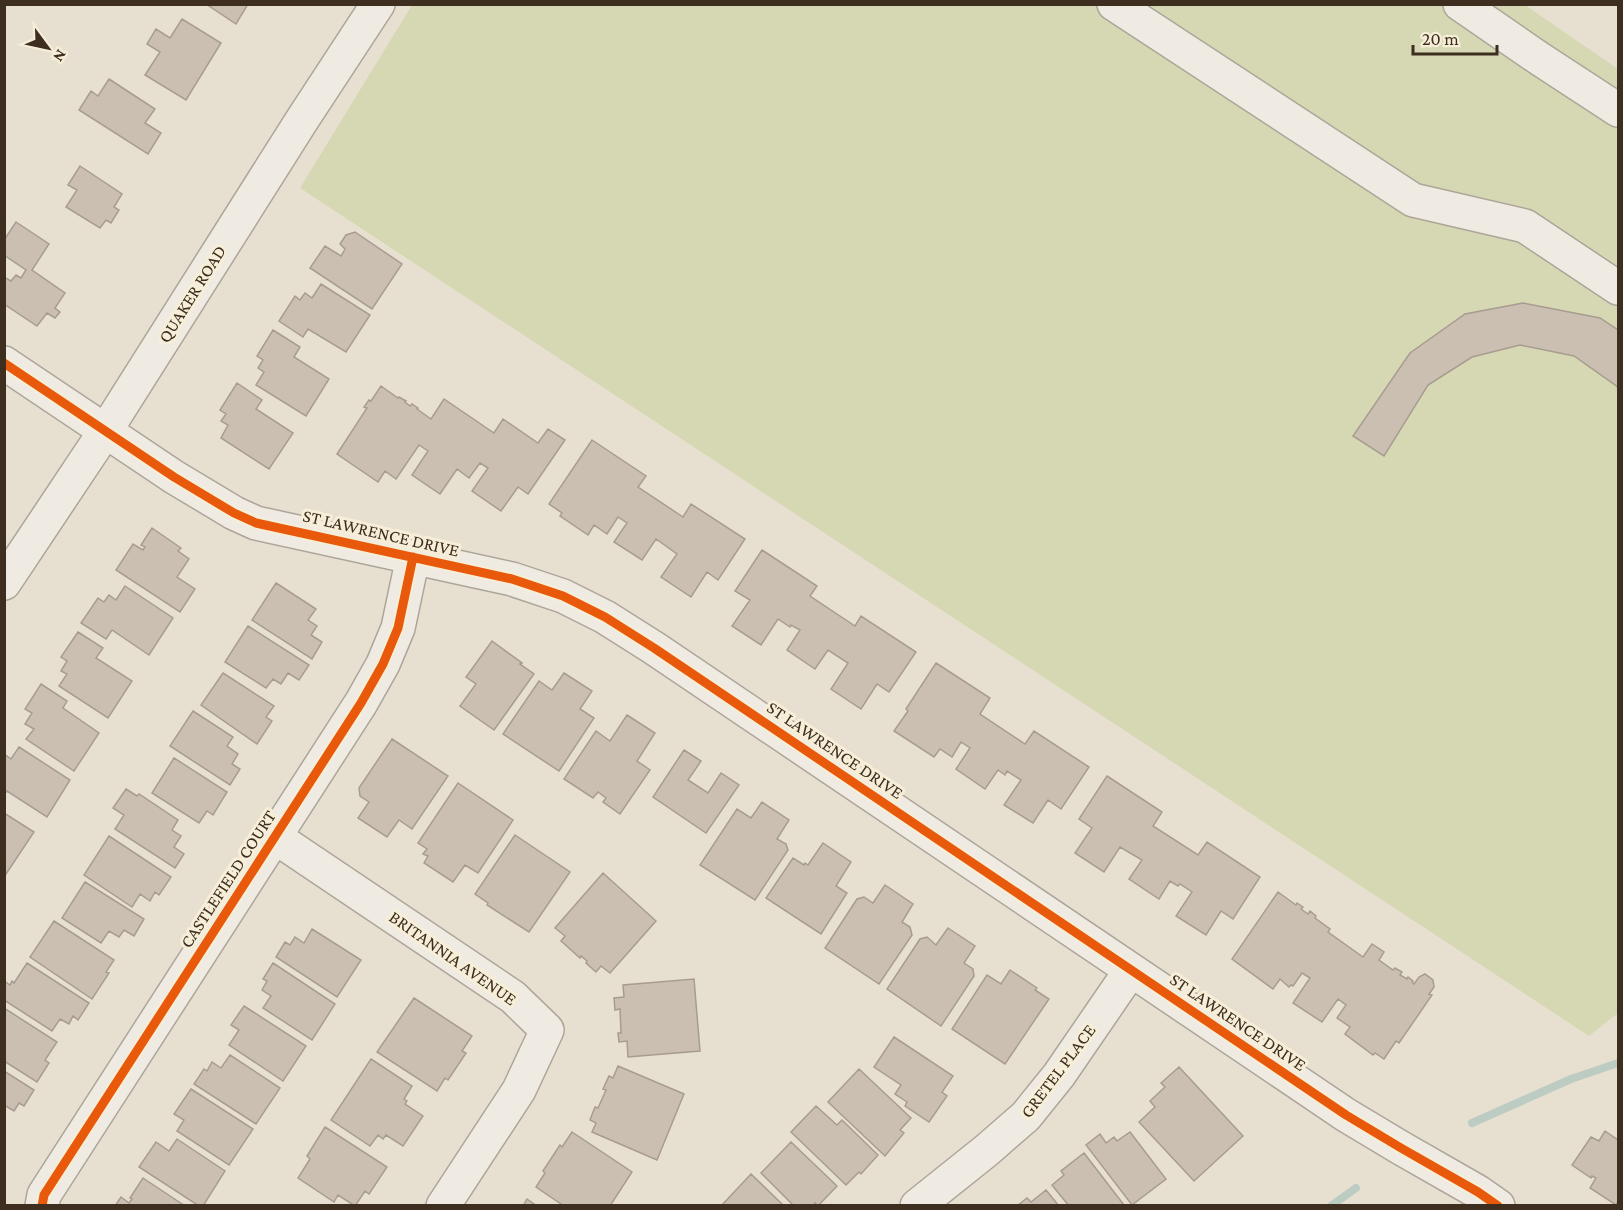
<svg xmlns="http://www.w3.org/2000/svg" width="1623" height="1210" font-family="'Crimson Pro',serif">
<rect width="100%" height="100%" fill="#e7e0d1"/>
<!-- green -->
<path fill="#d6d7b3" d="M 412,5 L 1525,5 L 1618,69 L 1618,1013 L 1589,1036 L 300,188 Z"/>
<g fill="none" stroke-linecap="round" stroke-linejoin="round">
<!-- stream -->
<path stroke="#bcccc2" stroke-width="8" d="M 1472,1123 L 1571,1079 L 1618,1063
M 1331,1206 L 1356,1188"/>
</g>
<!-- building -->
<path fill="#cbbfb2" stroke="#a89c90" stroke-width="1.5" d="M 206,4 L 248,4 L 236,24 Z
M 182,19 L 221,43 L 186,100 L 145,75 L 160,52 L 147,44 L 156,29 L 170,38 Z
M 109,79 L 155,109 L 145,123 L 161,133 L 148,154 L 79,110 L 91,91 L 98,96 Z
M 80,166 L 122,194 L 114,207 L 119,210 L 111,223 L 106,220 L 100,228 L 66,207 L 77,190 L 68,185 Z
M 16,222 L 49,244 L 32,270 L 65,293 L 55,308 L 60,312 L 55,318 L 47,313 L 37,326 L 4,304 L 4,277 L 11,281 L 16,275 L 21,278 L 26,270 L 4,255 L 4,240 Z
M 355,232 L 402,264 L 372,309 L 310,268 L 325,246 L 341,256 L 345,249 L 340,244 L 346,235 Z
M 321,284 L 370,315 L 346,352 L 308,329 L 303,337 L 279,321 L 295,296 L 300,300 L 305,293 L 312,298 Z
M 1523,303 L 1600,318 L 1618,330 L 1618,387 L 1574,356 L 1520,345 L 1472,357 L 1428,385 L 1384,456 L 1353,436 L 1410,353 L 1465,314 Z
M 273,330 L 300,347 L 294,357 L 329,379 L 306,416 L 256,385 L 264,372 L 258,368 L 263,360 L 257,356 Z
M 237,383 L 262,400 L 256,409 L 293,433 L 269,469 L 221,438 L 228,425 L 221,421 L 226,414 L 220,410 Z
M 381,386 L 398,398 L 399,397 L 406,401 L 405,402 L 410,406 L 412,404 L 418,408 L 417,409 L 431,419 L 444,399 L 494,433 L 503,419 L 538,443 L 548,429 L 565,440 L 528,494 L 518,487 L 501,511 L 472,491 L 488,468 L 480,463 L 469,478 L 457,469 L 440,494 L 412,475 L 428,451 L 419,445 L 396,479 L 385,471 L 378,482 L 337,454 L 367,408 L 364,407 L 369,400 L 371,401 Z
M 592,440 L 646,476 L 638,487 L 683,517 L 691,504 L 745,539 L 718,580 L 707,572 L 691,597 L 661,577 L 677,554 L 656,539 L 642,560 L 614,542 L 627,523 L 618,517 L 607,534 L 594,525 L 588,535 L 560,516 L 562,513 L 549,504 Z
M 152,528 L 181,548 L 178,551 L 189,559 L 177,577 L 195,589 L 180,612 L 116,570 L 133,544 L 143,550 L 145,547 L 141,545 Z
M 762,550 L 817,586 L 810,596 L 855,626 L 861,616 L 916,652 L 889,692 L 877,684 L 861,709 L 831,689 L 848,663 L 828,650 L 815,669 L 787,650 L 800,630 L 791,625 L 790,627 L 778,619 L 761,645 L 732,626 L 750,600 L 735,591 Z
M 276,583 L 316,609 L 308,620 L 317,626 L 311,635 L 322,642 L 312,659 L 252,620 Z
M 125,586 L 173,618 L 149,655 L 112,630 L 106,639 L 81,623 L 98,598 L 104,602 L 109,595 L 116,600 Z
M 248,626 L 309,665 L 299,680 L 288,673 L 281,684 L 273,679 L 266,688 L 225,662 Z
M 78,632 L 103,648 L 96,658 L 132,681 L 108,718 L 59,686 L 67,674 L 61,671 L 67,661 L 61,657 Z
M 492,641 L 522,663 L 520,664 L 534,674 L 494,730 L 460,706 L 476,684 L 466,677 Z
M 936,663 L 990,698 L 980,714 L 1025,744 L 1034,731 L 1089,767 L 1061,809 L 1048,800 L 1033,823 L 1004,805 L 1021,780 L 1007,771 L 1005,775 L 998,770 L 985,789 L 956,769 L 970,748 L 961,742 L 952,757 L 940,749 L 934,757 L 894,731 L 908,711 L 906,709 Z
M 223,673 L 274,706 L 266,717 L 272,721 L 257,744 L 201,705 Z
M 564,673 L 592,691 L 580,709 L 594,718 L 559,771 L 503,734 L 539,681 L 552,690 Z
M 41,684 L 67,701 L 63,708 L 99,733 L 74,771 L 26,739 L 34,729 L 25,724 L 32,713 L 25,709 Z
M 193,711 L 233,737 L 227,746 L 238,754 L 232,764 L 240,769 L 230,785 L 170,746 Z
M 627,715 L 655,733 L 637,761 L 650,770 L 620,814 L 603,802 L 606,798 L 598,792 L 593,798 L 564,779 L 596,731 L 610,741 Z
M 392,739 L 448,776 L 412,829 L 399,820 L 387,837 L 358,818 L 369,802 L 360,796 L 359,788 Z
M 19,747 L 70,780 L 47,817 L 7,791 L 4,795 L 4,754 L 11,759 Z
M 684,750 L 701,761 L 688,780 L 708,793 L 721,773 L 739,785 L 706,833 L 653,797 Z
M 174,758 L 227,792 L 213,815 L 207,811 L 199,823 L 152,793 Z
M 1107,776 L 1162,812 L 1153,826 L 1198,855 L 1207,842 L 1260,877 L 1233,919 L 1221,911 L 1206,935 L 1176,916 L 1192,892 L 1180,884 L 1178,886 L 1170,881 L 1159,899 L 1129,879 L 1142,860 L 1120,847 L 1104,872 L 1075,853 L 1092,828 L 1079,819 Z
M 458,783 L 513,820 L 478,873 L 465,865 L 453,882 L 424,863 L 428,856 L 423,854 L 427,849 L 418,843 Z
M 126,789 L 137,796 L 139,794 L 178,820 L 172,830 L 181,836 L 174,847 L 184,854 L 175,868 L 115,829 L 124,815 L 113,808 Z
M 762,802 L 789,820 L 777,839 L 786,844 L 788,850 L 755,900 L 700,865 L 737,809 L 751,818 Z
M 4,813 L 34,832 L 4,877 Z
M 515,835 L 570,872 L 529,932 L 487,905 L 488,903 L 475,894 Z
M 109,836 L 171,877 L 159,895 L 155,892 L 150,901 L 140,894 L 132,907 L 84,875 Z
M 823,843 L 851,862 L 836,886 L 847,893 L 821,934 L 766,898 L 793,858 L 804,865 L 805,863 L 808,865 Z
M 603,873 L 656,921 L 610,973 L 601,966 L 596,972 L 586,963 L 587,961 L 581,956 L 580,958 L 561,941 L 565,936 L 555,928 Z
M 85,882 L 144,919 L 134,936 L 124,930 L 119,937 L 109,931 L 101,943 L 62,918 Z
M 885,885 L 913,904 L 902,922 L 910,927 L 912,935 L 879,984 L 825,948 L 857,899 L 864,897 L 873,903 Z
M 1278,892 L 1296,905 L 1297,903 L 1303,907 L 1301,909 L 1308,914 L 1310,911 L 1316,916 L 1315,918 L 1330,929 L 1328,932 L 1363,957 L 1372,944 L 1384,952 L 1379,960 L 1393,970 L 1395,968 L 1402,972 L 1400,975 L 1407,979 L 1408,977 L 1413,981 L 1412,982 L 1414,984 L 1419,977 L 1425,974 L 1433,980 L 1434,987 L 1429,994 L 1432,995 L 1399,1043 L 1396,1041 L 1384,1059 L 1375,1053 L 1373,1055 L 1345,1034 L 1350,1027 L 1337,1018 L 1346,1005 L 1338,999 L 1322,1022 L 1293,1003 L 1310,978 L 1302,973 L 1293,986 L 1291,985 L 1289,987 L 1280,979 L 1273,989 L 1232,959 Z
M 54,921 L 114,960 L 106,972 L 109,973 L 92,999 L 30,957 Z
M 948,928 L 975,946 L 964,963 L 973,969 L 974,976 L 941,1026 L 887,989 L 920,939 L 927,937 L 936,945 Z
M 312,929 L 361,960 L 337,997 L 276,957 L 285,942 L 290,945 L 295,937 L 304,943 Z
M 27,963 L 89,1003 L 78,1020 L 73,1016 L 69,1024 L 60,1019 L 52,1031 L 4,1000 L 4,981 L 10,985 L 12,981 L 14,983 Z
M 273,963 L 335,1004 L 312,1040 L 263,1008 L 271,996 L 262,990 L 267,981 L 263,979 Z
M 1010,970 L 1037,988 L 1035,990 L 1049,999 L 1005,1064 L 952,1029 L 987,975 L 1001,984 Z
M 694,979 L 700,1051 L 628,1057 L 627,1041 L 619,1042 L 618,1033 L 621,1033 L 620,1009 L 615,1010 L 614,998 L 624,997 L 623,985 Z
M 414,998 L 472,1036 L 462,1051 L 466,1053 L 448,1080 L 445,1078 L 437,1091 L 377,1052 Z
M 244,1006 L 306,1046 L 283,1081 L 229,1045 L 239,1030 L 231,1025 Z
M 4,1008 L 57,1042 L 45,1060 L 49,1063 L 37,1082 L 4,1061 Z
M 894,1037 L 953,1076 L 942,1092 L 947,1096 L 929,1122 L 905,1106 L 907,1102 L 895,1094 L 901,1085 L 874,1067 Z
M 230,1055 L 280,1088 L 256,1124 L 194,1084 L 204,1069 L 207,1071 L 212,1062 L 221,1068 Z
M 371,1059 L 412,1086 L 404,1099 L 407,1101 L 405,1104 L 423,1116 L 403,1146 L 386,1135 L 383,1139 L 378,1135 L 370,1146 L 331,1120 Z
M 618,1066 L 684,1094 L 657,1160 L 592,1132 L 596,1123 L 590,1120 L 595,1107 L 598,1108 L 606,1090 L 603,1089 L 609,1076 L 613,1078 Z
M 1179,1067 L 1243,1136 L 1194,1181 L 1139,1122 L 1155,1107 L 1150,1101 L 1165,1087 L 1161,1083 Z
M 859,1069 L 911,1118 L 900,1130 L 904,1133 L 885,1156 L 828,1102 Z
M 4,1071 L 34,1090 L 24,1106 L 19,1103 L 14,1111 L 4,1105 Z
M 191,1089 L 253,1129 L 229,1165 L 177,1131 L 184,1120 L 174,1114 Z
M 816,1106 L 837,1125 L 842,1120 L 878,1155 L 861,1174 L 859,1172 L 846,1185 L 791,1132 Z
M 325,1127 L 387,1167 L 369,1194 L 365,1191 L 355,1206 L 338,1195 L 334,1202 L 298,1178 L 310,1159 L 307,1156 Z
M 1605,1131 L 1618,1140 L 1618,1201 L 1616,1205 L 1590,1188 L 1596,1178 L 1592,1176 L 1591,1178 L 1572,1165 L 1591,1137 L 1599,1141 Z
M 572,1132 L 632,1172 L 610,1206 L 564,1206 L 536,1187 L 545,1173 L 543,1171 L 560,1145 L 562,1147 Z
M 1130,1132 L 1166,1179 L 1132,1205 L 1086,1145 L 1100,1134 L 1106,1143 L 1114,1137 L 1117,1141 Z
M 177,1139 L 225,1171 L 203,1206 L 199,1206 L 139,1167 L 156,1142 L 169,1151 Z
M 791,1142 L 837,1186 L 818,1206 L 815,1203 L 813,1206 L 794,1206 L 761,1173 Z
M 1084,1153 L 1124,1205 L 1123,1206 L 1069,1206 L 1052,1185 L 1064,1175 L 1061,1171 Z
M 751,1174 L 784,1206 L 721,1206 Z
M 143,1178 L 185,1206 L 115,1206 L 121,1197 L 129,1203 L 132,1199 L 130,1198 Z
M 1046,1190 L 1059,1206 L 1017,1206 L 1027,1198 L 1031,1202 Z
M 527,1199 L 537,1206 L 523,1206 Z"/>
<g fill="none" stroke-linecap="round" stroke-linejoin="round">
<defs>
<path id="minor" d="M 1114,4 L 1413,200 L 1525,226 L 1618,288
M 1460,4 L 1540,59 L 1618,110
M 4,363 L 174,477 L 234,513 L 256,523 L 512,579 L 563,596 L 605,617 L 654,648 L 1346,1115 L 1401,1148 L 1478,1192 L 1498,1206
M 4,583 L 106,430 L 302,120 L 378,4
M 275,837 L 513,997 L 547,1030 L 519,1090 L 443,1206
M 42,1206 L 44,1195 L 361,703 L 383,664 L 398,628 L 413,557
M 917,1206 L 987,1150 L 1026,1116 L 1059,1075 L 1131,970"/>
</defs>
<!-- minor casing -->
<use href="#minor" stroke="#ada599" stroke-width="36"/>
<!-- minor -->
<use href="#minor" stroke="#efebe3" stroke-width="33"/>
<defs>
<path id="cycleway" d="M 4,363 L 174,477 L 234,513 L 256,523 L 512,579 L 563,596 L 605,617 L 654,648 L 1346,1115 L 1401,1148 L 1478,1192 L 1498,1206
M 42,1206 L 44,1195 L 361,703 L 383,664 L 398,628 L 413,557"/>
</defs>
<!-- cycleway casing -->
<use href="#cycleway" stroke="#f7eed8" stroke-width="13"/>
<!-- cycleway -->
<use href="#cycleway" stroke="#e8590c" stroke-width="9"/>
</g>
<g text-anchor="middle" stroke-width="6" stroke-linejoin="round" paint-order="stroke">
<!-- street labels -->
<g font-size="18" fill="#3d2e20" stroke="#f7eed8">
<text transform="translate(192 294) rotate(-58)" y="6">QUAKER ROAD</text>
<text transform="translate(381 533) rotate(13)" y="6">ST LAWRENCE DRIVE</text>
<text transform="translate(835 750) rotate(34)" y="6">ST LAWRENCE DRIVE</text>
<text transform="translate(228 879) rotate(-57)" y="6">CASTLEFIELD COURT</text>
<text transform="translate(453 958) rotate(35)" y="6">BRITANNIA AVENUE</text>
<text transform="translate(1238 1022) rotate(34)" y="6">ST LAWRENCE DRIVE</text>
<text transform="translate(1058 1071) rotate(-53)" y="6">GRETEL PLACE</text>
</g>
</g>
<!-- border -->
<rect width="1623" height="1210" fill="none" stroke="#3d2e20" stroke-width="12"/>
<!-- north arrow -->
<g transform="translate(48 48) rotate(123)" stroke="#f7eed8" stroke-width="4.5" paint-order="stroke">
<path d="M0-4.5L10 22L0 15L-10 22Z" fill="#3d2e20"/>
<text y="-9" font-size="16" font-weight="bold" text-anchor="middle" fill="#3d2e20">N</text>
</g>
<!-- scale -->
<path d="M1413 45v9h84v-9" fill="none" stroke="#3d2e20" stroke-width="3"/>
<text x="1422" y="45" font-size="18" fill="#3d2e20" stroke="#f7eed8" stroke-width="4.5" paint-order="stroke">20 m</text>
</svg>
